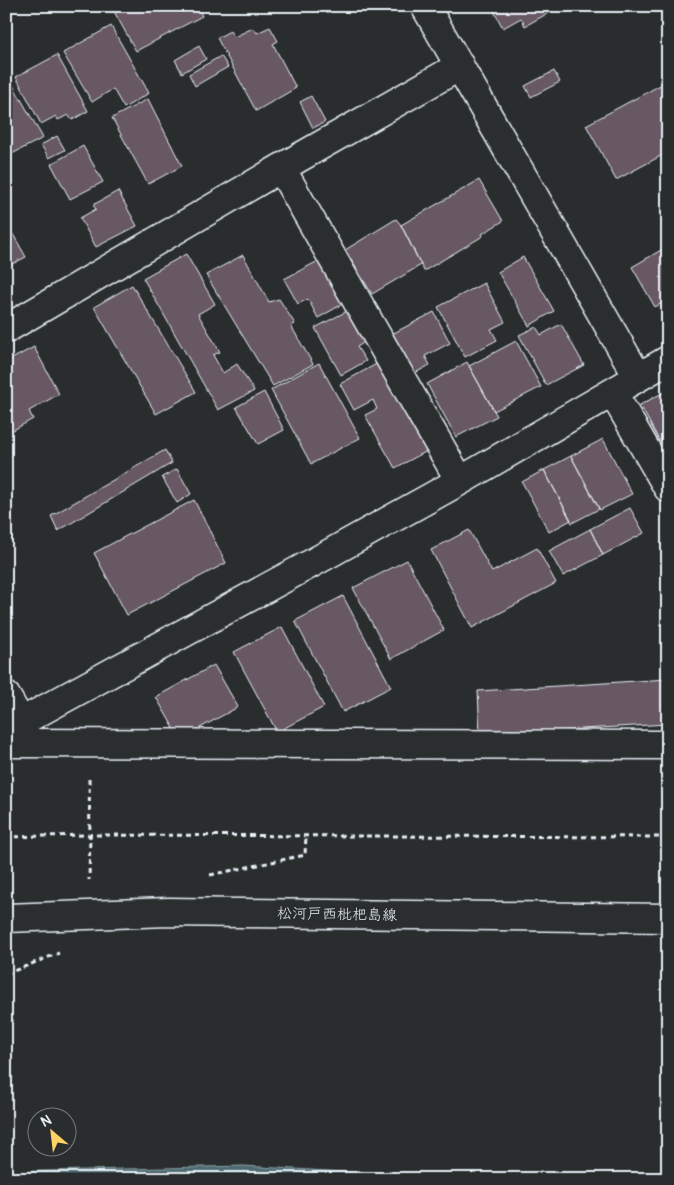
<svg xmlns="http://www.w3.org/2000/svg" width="674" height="1185" font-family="Pangolin,'Klee One',sans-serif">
<rect width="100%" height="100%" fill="#2a2d2e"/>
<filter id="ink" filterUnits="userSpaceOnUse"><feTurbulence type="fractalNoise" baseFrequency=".02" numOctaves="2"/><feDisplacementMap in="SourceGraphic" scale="10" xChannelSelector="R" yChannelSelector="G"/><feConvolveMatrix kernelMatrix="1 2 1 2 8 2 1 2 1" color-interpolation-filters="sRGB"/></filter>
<g filter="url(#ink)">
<!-- water -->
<path fill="#4e6c71" stroke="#8ca1a7" d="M 243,1166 L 464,1179 L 6,1179 L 6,1172 Z"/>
<!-- building -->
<path fill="#685864" stroke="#e8f1f8" d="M 111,6 L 197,6 L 202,16 L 136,51 Z
M 491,6 L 561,6 L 525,26 L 521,18 L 503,28 Z
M 111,26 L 149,93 L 124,108 L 113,89 L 92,102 L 63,53 Z
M 270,27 L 278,41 L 273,44 L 296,88 L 256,111 L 217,38 L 230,31 L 234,37 L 253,28 L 257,33 Z
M 199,46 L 206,59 L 182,73 L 175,60 Z
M 57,55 L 88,111 L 72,120 L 68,115 L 58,120 L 56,116 L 41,124 L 16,77 Z
M 221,56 L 228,67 L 195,86 L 189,74 Z
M 554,71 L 560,82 L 531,97 L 525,86 Z
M 10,80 L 43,138 L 6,157 L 6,82 Z
M 668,81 L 668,152 L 616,180 L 586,125 Z
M 311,96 L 325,122 L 313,128 L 300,102 Z
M 148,99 L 182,166 L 148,184 L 112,118 Z
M 57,136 L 65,150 L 49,158 L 41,145 Z
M 83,146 L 103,182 L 70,199 L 51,164 Z
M 479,180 L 503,221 L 482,234 L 483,236 L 424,271 L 401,225 Z
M 118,191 L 137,226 L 96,247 L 80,218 L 96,209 L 93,205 Z
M 396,219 L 401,225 L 421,265 L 372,294 L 345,250 Z
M 6,222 L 26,257 L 6,267 Z
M 668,246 L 668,300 L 655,307 L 632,267 Z
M 186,254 L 215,304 L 198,314 L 220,352 L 213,355 L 223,373 L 237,364 L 254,391 L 218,410 L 143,278 Z
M 243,255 L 269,302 L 279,299 L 295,324 L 291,326 L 313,364 L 273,386 L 206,275 Z
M 523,257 L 554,311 L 529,326 L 498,272 Z
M 324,258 L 348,301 L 318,318 L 308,299 L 298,304 L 284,279 Z
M 484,283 L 505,322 L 491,329 L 497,340 L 465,357 L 438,307 Z
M 132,285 L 196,392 L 156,414 L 94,307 Z
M 349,310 L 366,341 L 357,347 L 366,361 L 341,375 L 315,328 Z
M 434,312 L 450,343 L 425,356 L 430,365 L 413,374 L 392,334 Z
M 561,324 L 584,365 L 546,385 L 519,335 L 536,327 L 541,335 Z
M 516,341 L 541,387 L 494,411 L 469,366 Z
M 34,347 L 59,394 L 29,411 L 33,419 L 6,434 L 6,362 Z
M 382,361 L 431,449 L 395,468 L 365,415 L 377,409 L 373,400 L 354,410 L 340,384 Z
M 467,362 L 497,416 L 456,437 L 427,384 Z
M 319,363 L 360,438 L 311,464 L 271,390 Z
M 666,391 L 668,395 L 668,452 L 666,453 L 640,405 Z
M 264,392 L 284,430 L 258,444 L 236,407 Z
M 603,439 L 632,494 L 600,510 L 571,456 Z
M 165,450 L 172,463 L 58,531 L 51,516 Z
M 571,456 L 599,509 L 572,523 L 544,470 Z
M 177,469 L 191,494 L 177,503 L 162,477 Z
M 544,470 L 571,520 L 549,532 L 522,482 Z
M 194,500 L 226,563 L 127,615 L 94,553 Z
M 630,508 L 644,533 L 603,555 L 590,529 Z
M 590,529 L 603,555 L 563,576 L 549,551 Z
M 469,530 L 492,572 L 537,548 L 556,583 L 472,628 L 431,550 Z
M 407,560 L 444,630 L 391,659 L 353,588 Z
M 343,596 L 391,687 L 343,712 L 295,621 Z
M 282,627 L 324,707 L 277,732 L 234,652 Z
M 214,665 L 238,707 L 180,739 L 156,697 Z
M 668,679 L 668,724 L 480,735 L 478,691 Z"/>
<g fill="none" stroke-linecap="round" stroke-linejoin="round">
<defs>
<path id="minor" d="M 425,6 L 638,377
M 281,168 L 460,481
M 6,329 L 281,168 L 460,66
M 613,393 L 668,488
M 6,696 L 21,722 L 314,562 L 460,481 L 668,360
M 6,743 L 668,745"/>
<path id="secondary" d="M 6,918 L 168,912 L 668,918"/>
</defs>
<!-- minor casing -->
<use href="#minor" stroke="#e8f1f8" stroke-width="31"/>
<!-- secondary casing -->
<use href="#secondary" stroke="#e8f1f8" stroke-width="31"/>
<!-- path -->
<path stroke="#e8f1f8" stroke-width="3" stroke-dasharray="5 4" stroke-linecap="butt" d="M 89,779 L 90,835 L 89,880
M 6,837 L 85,835 L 668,837
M 210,875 L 305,855 L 306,836
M 6,974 L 59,953"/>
<!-- minor -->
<use href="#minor" stroke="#2a2d2e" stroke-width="28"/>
<!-- secondary -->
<use href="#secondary" stroke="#2a2d2e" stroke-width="28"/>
</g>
</g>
<g text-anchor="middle" stroke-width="4" stroke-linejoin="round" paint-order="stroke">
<!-- street labels -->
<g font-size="15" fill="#e8f1f8" stroke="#2a2d2e">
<text transform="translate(337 914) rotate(1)" y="5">松河戸西枇杷島線</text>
</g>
</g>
<!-- margin -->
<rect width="674" height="1185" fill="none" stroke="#2a2d2e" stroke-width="25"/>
<rect x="12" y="12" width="649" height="1160" fill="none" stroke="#e8f1f8" stroke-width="2" filter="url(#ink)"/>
<!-- north arrow -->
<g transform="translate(52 1132) rotate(332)"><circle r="24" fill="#2a2d2e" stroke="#767b7f"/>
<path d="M0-4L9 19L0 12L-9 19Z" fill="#ffd166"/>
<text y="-8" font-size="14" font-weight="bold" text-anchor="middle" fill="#e8f1f8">N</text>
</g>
</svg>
